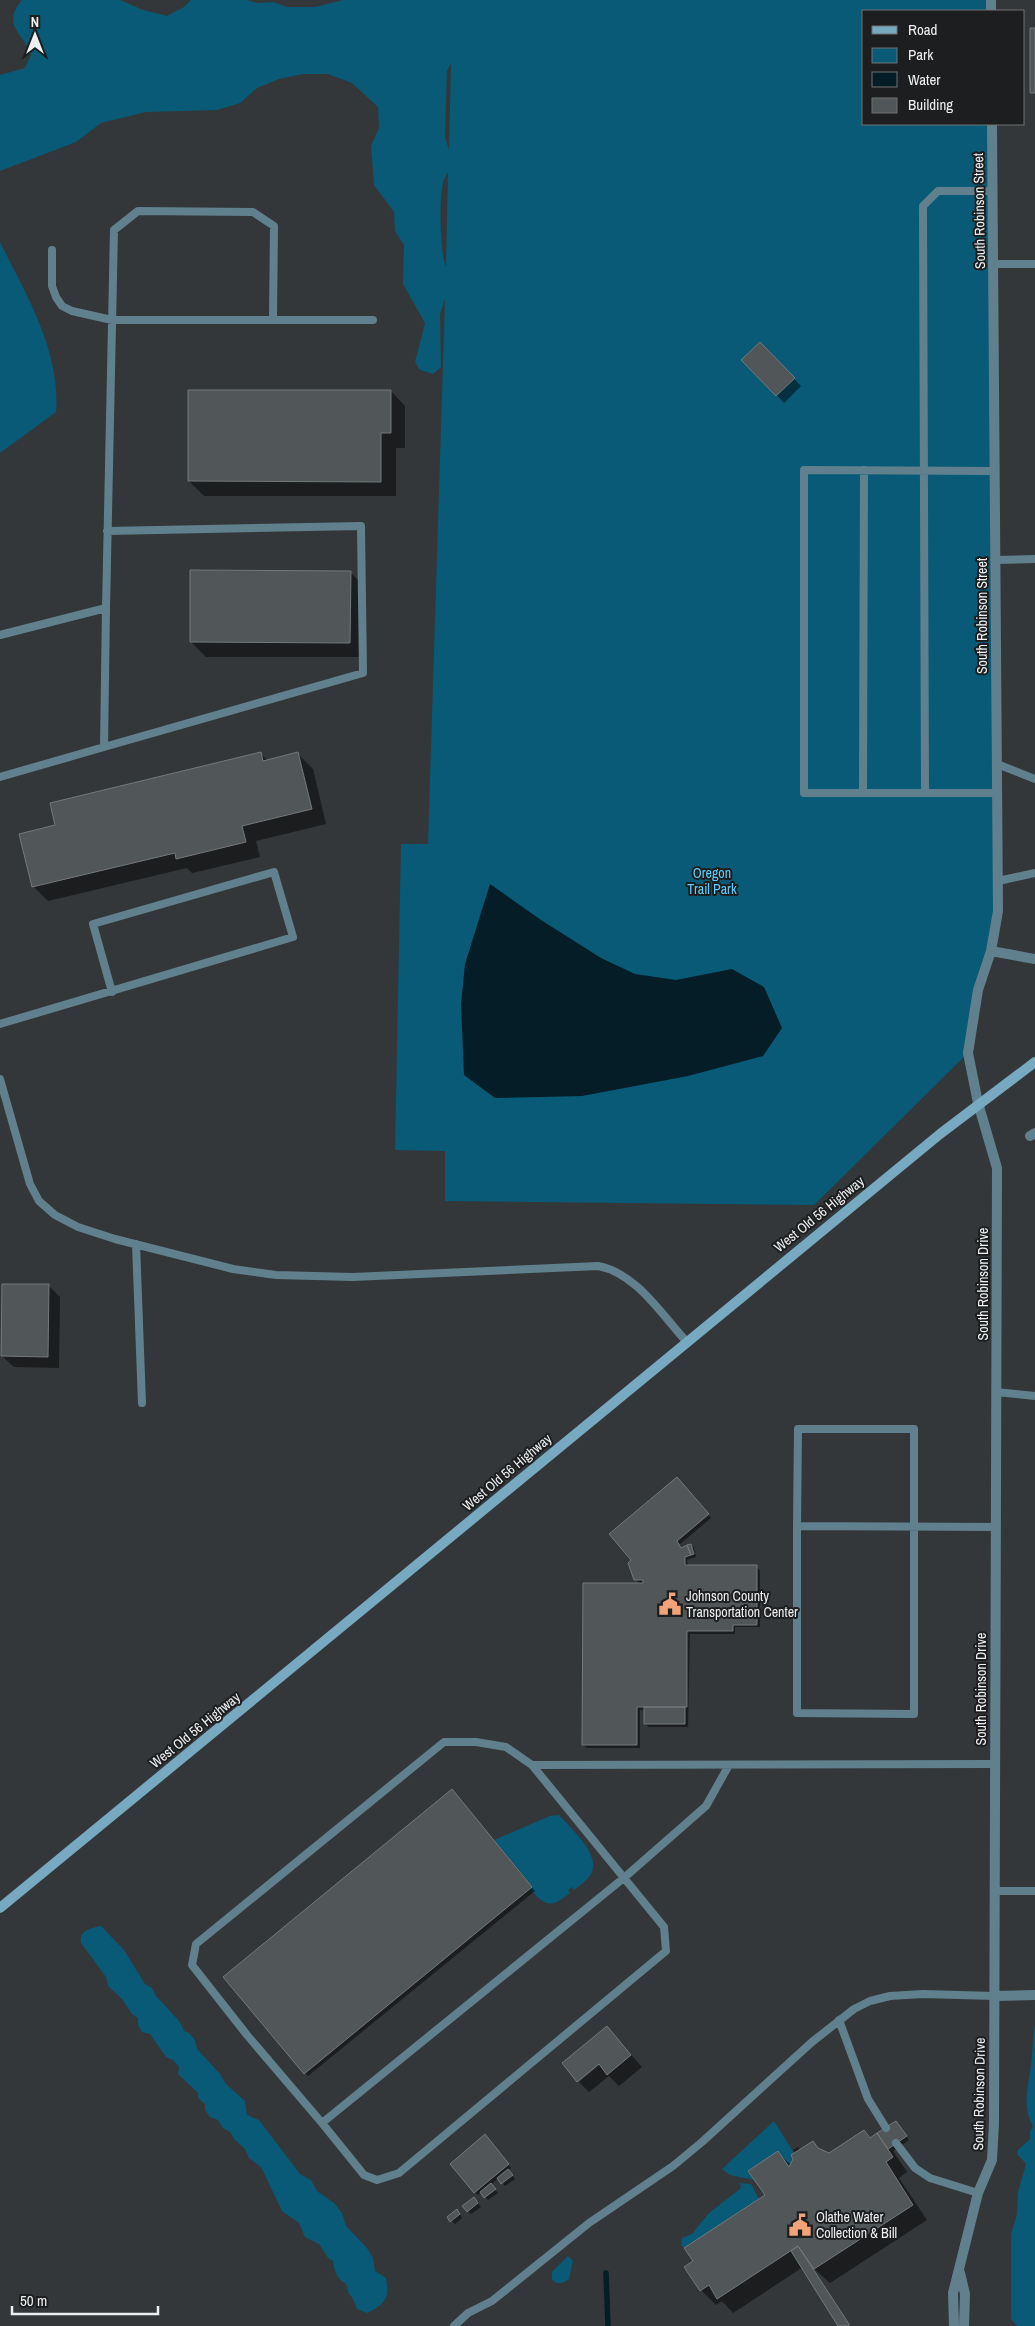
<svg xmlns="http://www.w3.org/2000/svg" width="1035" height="2326" font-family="'Archivo Narrow',sans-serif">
<rect width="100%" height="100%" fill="#333739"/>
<!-- green -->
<path fill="#085a76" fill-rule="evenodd" d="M 22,0 L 120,0 L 143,10 L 167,16 L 184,7 L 191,0 L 247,0 L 257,3 L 273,2 L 287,7 L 315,7 L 343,0 L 991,0 L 991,11 L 864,11 L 864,124 L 992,124 L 998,911 L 968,1053 L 814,1205 L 445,1201 L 445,1151 L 395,1150 L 401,844 L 428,844 L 445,299 L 440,314 L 441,367 L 433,374 L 420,370 L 415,362 L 425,323 L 403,284 L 404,245 L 395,231 L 394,212 L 374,185 L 371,146 L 379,128 L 378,107 L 352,83 L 328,74 L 303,74 L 279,79 L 257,88 L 240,103 L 217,110 L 146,112 L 101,123 L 76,142 L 0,171 L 0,75 L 25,68 L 31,55 C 25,35 0,25 22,0 ZM 451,64 L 449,149 L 449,150 L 445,136 L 447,71 ZM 448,172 L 448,173 L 446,267 C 440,253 439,199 443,183 C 443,180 446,176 448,172 Z
M 0,242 C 26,294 61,352 56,412 L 0,453 Z
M 559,1815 C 571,1829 605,1857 589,1877 C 585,1882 579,1886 574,1890 L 572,1887 L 568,1890 L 570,1893 C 552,1908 545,1907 530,1889 L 532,1886 L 494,1840 L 550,1816 Z
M 101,1926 L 124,1950 L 145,1984 L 152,1988 L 156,1996 L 180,2022 L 184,2031 L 189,2033 L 195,2040 L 197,2049 L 220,2074 L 226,2084 L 245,2101 L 247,2115 L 259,2120 L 300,2174 L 311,2180 L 317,2191 L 334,2203 L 342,2213 L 346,2226 L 367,2248 L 373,2258 L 375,2271 L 386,2278 C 390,2299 385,2304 367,2313 L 357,2309 L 352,2297 L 349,2294 L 346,2284 C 337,2279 334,2271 333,2261 L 328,2258 L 319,2244 L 305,2237 L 299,2223 L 282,2211 L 261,2167 L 249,2158 L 245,2149 L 234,2139 L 230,2132 L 223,2128 L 218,2120 L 210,2117 L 205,2110 L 205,2104 L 198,2098 L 198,2093 L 178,2074 L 179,2067 L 173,2060 L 166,2057 L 150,2034 L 142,2032 L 138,2025 L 138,2018 L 132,2014 L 122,1999 L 108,1986 L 106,1977 L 81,1943 C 79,1931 90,1928 101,1926 Z
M 1035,2024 L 1035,2326 L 1017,2326 L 1011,2319 L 1011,2234 L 1017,2214 L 1018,2192 L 1026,2164 L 1017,2154 L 1018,2150 L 1030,2139 L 1030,2131 L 1033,2126 C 1023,2110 1027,2090 1030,2072 C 1033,2056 1032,2040 1035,2024 Z
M 774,2121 L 794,2153 L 789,2167 L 778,2151 L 754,2180 C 741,2176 733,2179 722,2169 Z
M 738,2183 L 751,2184 L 759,2199 L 684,2248 L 681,2245 L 682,2238 L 692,2234 L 709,2213 L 740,2189 L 741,2185 Z
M 568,2256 L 573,2261 L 569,2279 C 564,2284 556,2285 552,2279 L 552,2272 Z"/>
<!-- water -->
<path fill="#041d27" d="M 490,884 L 541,920 L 601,958 L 635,974 L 676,980 L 732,969 L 764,987 L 782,1028 L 763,1056 L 688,1076 L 582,1096 L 495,1098 L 464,1075 L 461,1004 L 465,964 Z"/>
<!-- shadow -->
<path fill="#0007" d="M 760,344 L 801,386 L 784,403 L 743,360 Z
M 391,391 L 405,406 L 405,448 L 396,448 L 396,496 L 204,496 L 189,481 Z
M 350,572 L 365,587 L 365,657 L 206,657 L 191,642 Z
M 261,754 L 268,761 L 298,754 L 313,769 L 326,824 L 256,841 L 260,857 L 192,873 L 187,868 L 48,901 L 33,886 L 57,826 Z
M 49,1286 L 60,1297 L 59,1368 L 14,1367 L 2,1356 Z
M 681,1482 L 711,1518 L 679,1545 L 682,1549 L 691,1545 L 694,1548 L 696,1557 L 687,1560 L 688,1566 L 756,1567 L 760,1570 L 760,1627 L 735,1627 L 735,1634 L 690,1634 L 688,1727 L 649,1727 L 645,1724 L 645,1710 L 640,1710 L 640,1748 L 587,1748 L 583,1745 L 641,1585 L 635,1579 Z
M 455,1794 L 535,1891 L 308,2076 L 305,2073 Z
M 607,2028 L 642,2067 L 619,2086 L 609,2076 L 589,2092 L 579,2082 L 604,2061 Z
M 896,2122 L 909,2140 L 893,2151 L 907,2172 L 899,2178 L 927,2220 L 830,2283 L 811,2266 L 850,2326 L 840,2326 L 803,2267 L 733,2313 L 722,2301 L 716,2305 L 701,2290 L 766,2195 L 778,2153 L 791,2165 L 796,2154 L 793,2150 L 798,2147 L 801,2150 L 812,2142 L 821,2151 L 829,2154 L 864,2132 L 871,2139 Z
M 488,2139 L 511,2168 L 508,2170 L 515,2179 L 505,2186 L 498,2178 L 491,2185 L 498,2193 L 488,2200 L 481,2192 L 478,2195 L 475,2192 Z
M 477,2202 L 481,2207 L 471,2214 L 468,2211 Z
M 460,2214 L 462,2218 L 455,2224 L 449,2218 Z"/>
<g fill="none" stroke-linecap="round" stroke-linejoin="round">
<!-- stream -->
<path stroke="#041d27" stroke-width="5.5" d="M 606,2273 L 608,2326"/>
</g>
<!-- building -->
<path fill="#515658" stroke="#75797c" d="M 1030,28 L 1035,28 L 1035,93 L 1030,93 Z
M 760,342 L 795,378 L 776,396 L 741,360 Z
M 188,390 L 391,390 L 391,433 L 381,433 L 381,482 L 188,481 Z
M 190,570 L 351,571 L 350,643 L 190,642 Z
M 261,752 L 263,761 L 298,752 L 312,809 L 242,826 L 246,842 L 176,859 L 175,853 L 32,887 L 19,834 L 55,825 L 50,803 Z
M 2,1284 L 49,1284 L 48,1357 L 1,1356 Z
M 677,1477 L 709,1514 L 677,1541 L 681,1548 L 687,1545 L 691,1555 L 685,1557 L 685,1565 L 757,1565 L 757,1625 L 733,1625 L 733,1631 L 687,1631 L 687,1707 L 637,1707 L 637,1745 L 582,1745 L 583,1583 L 643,1583 L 643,1580 L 634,1580 L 628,1563 L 631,1560 L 609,1534 Z
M 691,1544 L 694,1554 L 691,1555 L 687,1545 Z
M 644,1707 L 685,1707 L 685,1724 L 644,1724 Z
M 452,1789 L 532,1887 L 304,2074 L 223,1977 Z
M 607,2026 L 631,2055 L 607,2075 L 599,2064 L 577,2082 L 562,2063 Z
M 896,2121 L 907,2136 L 888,2149 L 877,2133 Z
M 864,2130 L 870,2138 L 877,2133 L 893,2157 L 886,2162 L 913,2205 L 814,2269 L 798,2246 L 717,2299 L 709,2285 L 700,2291 L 684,2267 L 693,2261 L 684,2248 L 765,2195 L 748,2171 L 778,2151 L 789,2167 L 793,2159 L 791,2155 L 813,2141 L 818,2148 L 829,2153 Z
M 485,2134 L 509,2164 L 474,2193 L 450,2164 Z
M 508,2169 L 513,2175 L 501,2184 L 497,2178 Z
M 491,2183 L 496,2189 L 484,2198 L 480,2192 Z
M 474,2197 L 478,2203 L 467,2212 L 462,2206 Z
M 457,2209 L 460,2214 L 450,2222 L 447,2217 Z
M 798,2246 L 849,2324 L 849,2326 L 838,2326 L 791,2251 Z"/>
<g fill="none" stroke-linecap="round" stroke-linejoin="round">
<!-- lane -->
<path stroke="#61808e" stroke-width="8" d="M 992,191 L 938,191 L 923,206 L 925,793 L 997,793
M 993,264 L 1035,264
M 273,320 L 373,320
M 996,560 L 1035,559
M 0,635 L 106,608 C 108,482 111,356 114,230 L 138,211 L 253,212 L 274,226 L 273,320 L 112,320 L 72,311 L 62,306 L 56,297 L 52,286 L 52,250
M 104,747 L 363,673 L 361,526 L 107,531
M 997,764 L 1035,779
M 0,777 L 104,747 L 106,608
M 863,793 L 864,470
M 925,793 L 804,793 L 804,470 L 995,471
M 998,881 L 1035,873
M 0,1024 L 293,937 L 274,872 L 93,924 L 112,992
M 0,1079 L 30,1184 L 39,1201 L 55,1215 L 78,1227 L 115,1239 L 233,1269 L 276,1275 L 353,1277 L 598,1266 C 636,1273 661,1314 686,1341
M 136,1244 L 142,1403
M 996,1392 L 1035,1396
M 797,1526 L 798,1429 L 914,1429 L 914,1714 L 797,1713 L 797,1526 L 996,1527
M 532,1765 L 995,1764
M 995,1891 L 1035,1891
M 839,2020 L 868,2099 L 886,2128
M 322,2123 L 364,2175 L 377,2180 L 399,2173 L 666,1951 L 664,1927 L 532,1765 L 506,1747 L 476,1742 L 444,1742 L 196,1944 L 192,1965 L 247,2035 L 322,2123 L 625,1877 L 706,1806 L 729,1765
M 896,2143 L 915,2168 L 930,2178 L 978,2193
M 454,2326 L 468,2313 L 492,2301 L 589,2223 L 673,2166 L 702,2142 L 812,2042 L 854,2009 L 870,2001 L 890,1996 L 923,1994 L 995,1996"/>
<!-- street -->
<path stroke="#61808e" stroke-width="10" d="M 991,0 L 991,11
M 991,951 L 1035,959
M 1030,1136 L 1035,1133
M 995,1996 L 1035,1995
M 960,2273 L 965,2294 L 964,2326
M 954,2326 L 953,2293 L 978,2193 L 992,2160 L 994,2123 L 997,1168 L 978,1103 L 968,1053 L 978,990 L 991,951 L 998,911 L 992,124"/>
<!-- secondary -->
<path stroke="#77a9c0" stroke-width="10" d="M 0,1908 L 940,1134 L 1035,1062"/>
</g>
<!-- icons -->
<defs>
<symbol id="civic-bare" viewBox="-9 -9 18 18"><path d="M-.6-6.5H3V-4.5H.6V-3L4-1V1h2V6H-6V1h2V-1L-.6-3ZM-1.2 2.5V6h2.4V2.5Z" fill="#f0a279" stroke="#1c1e1f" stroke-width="2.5" paint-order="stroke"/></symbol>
</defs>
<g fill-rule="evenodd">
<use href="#civic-bare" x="654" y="1588" width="32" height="32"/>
<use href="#civic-bare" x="784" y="2209" width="32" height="32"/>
</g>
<g text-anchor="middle" stroke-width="4" stroke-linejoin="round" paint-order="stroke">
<!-- street labels -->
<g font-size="14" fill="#edeff1" stroke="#1c1e1f">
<text transform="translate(979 211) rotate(-91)" y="5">South Robinson Street</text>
<text transform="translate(982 616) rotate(-90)" y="5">South Robinson Street</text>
<text transform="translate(819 1214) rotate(-39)" y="5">West Old 56 Highway</text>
<text transform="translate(983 1284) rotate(-90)" y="5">South Robinson Drive</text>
<text transform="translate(507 1472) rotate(-40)" y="5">West Old 56 Highway</text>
<text transform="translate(981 1689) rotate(-90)" y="5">South Robinson Drive</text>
<text transform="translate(195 1730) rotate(-39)" y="5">West Old 56 Highway</text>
<text transform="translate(979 2094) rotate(-89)" y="5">South Robinson Drive</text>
</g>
<!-- park labels -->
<g font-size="14" fill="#5fcfff" stroke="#1c1e1f">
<text x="712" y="878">Oregon<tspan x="712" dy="16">Trail Park</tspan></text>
</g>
<!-- poi labels -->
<g font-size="14" fill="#edeff1" stroke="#1c1e1f" text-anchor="start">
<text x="686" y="1601">Johnson County<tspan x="686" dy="16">Transportation Center</tspan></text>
<text x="816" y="2222">Olathe Water<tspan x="816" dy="16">Collection &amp; Bill</tspan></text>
</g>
</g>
<!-- legend -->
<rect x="862" y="10" width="162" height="115" fill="#1c1e1f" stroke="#707273"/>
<rect x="872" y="26" width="25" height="8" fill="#77a9c0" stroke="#707273"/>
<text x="908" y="35" font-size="15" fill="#edeff1">Road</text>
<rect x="872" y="48" width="25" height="15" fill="#085a76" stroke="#707273"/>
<text x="908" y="60" font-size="15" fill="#edeff1">Park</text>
<rect x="872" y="72" width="25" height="15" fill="#041d27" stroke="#707273"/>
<text x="908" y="85" font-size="15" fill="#edeff1">Water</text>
<rect x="872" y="98" width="25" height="15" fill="#515658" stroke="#707273"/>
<text x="908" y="110" font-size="15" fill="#edeff1">Building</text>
<!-- north arrow -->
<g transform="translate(35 35)" stroke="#1c1e1f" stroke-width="4" paint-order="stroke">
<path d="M0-4L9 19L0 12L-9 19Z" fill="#edeff1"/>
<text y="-8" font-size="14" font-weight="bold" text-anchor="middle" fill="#edeff1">N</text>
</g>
<!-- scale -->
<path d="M12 2306v8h146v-8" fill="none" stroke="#edeff1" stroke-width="2.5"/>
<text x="20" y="2306" font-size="15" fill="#edeff1" stroke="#1c1e1f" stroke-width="4" paint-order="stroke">50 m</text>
</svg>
